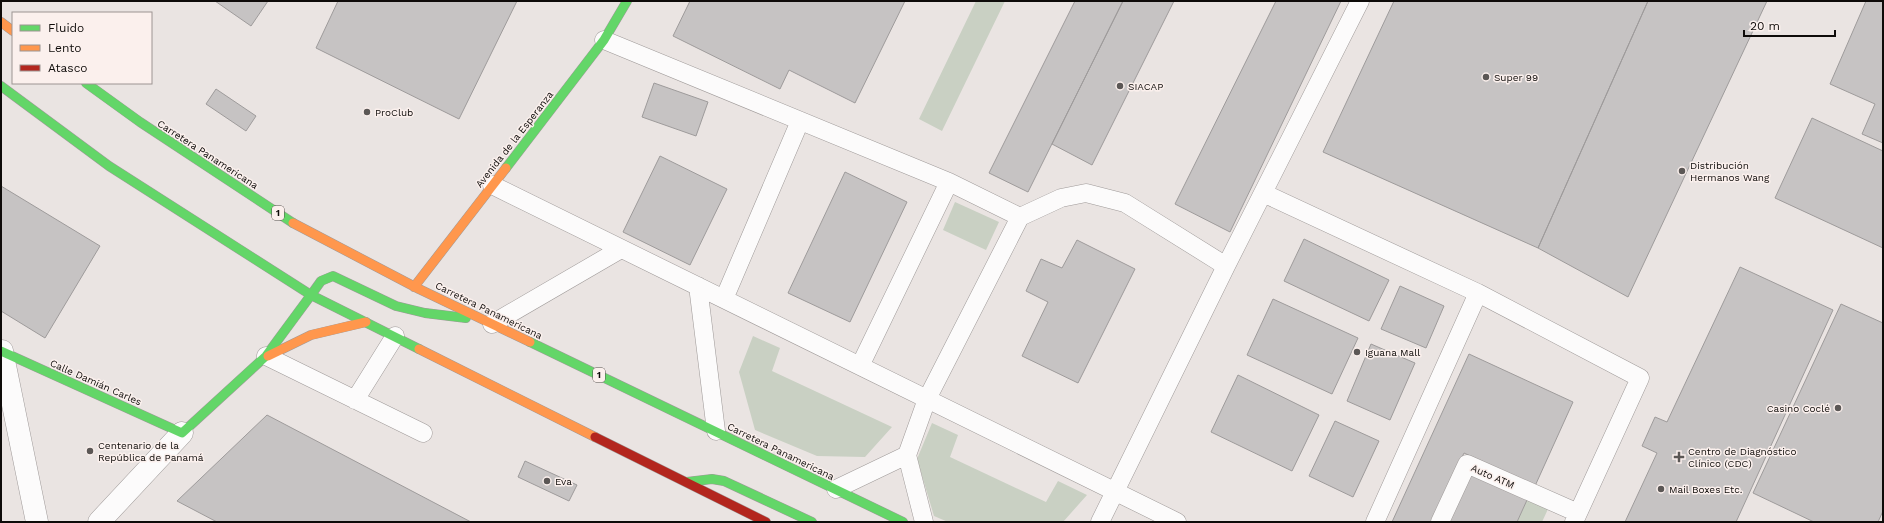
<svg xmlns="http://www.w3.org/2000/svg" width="1884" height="523" font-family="'Work Sans',sans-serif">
<rect width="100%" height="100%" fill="#eae4e2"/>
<!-- green -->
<path fill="#c9d0c3" d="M 976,1 L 1005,1 L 942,131 L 919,119 Z
M 955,202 L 999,222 L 986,250 L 943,230 Z
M 753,336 L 780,348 L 772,371 L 892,427 L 865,457 L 817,456 L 755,430 L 739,372 Z
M 932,423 L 958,435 L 950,457 L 1046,502 L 1058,481 L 1087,495 L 1063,522 L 948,522 L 934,516 L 917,459 Z
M 1527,500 L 1548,509 L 1542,522 L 1517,522 Z"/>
<!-- building -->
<path fill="#c6c3c3" stroke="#9e9b9b" d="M 215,1 L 268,1 L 251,26 Z
M 338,1 L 517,1 L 459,119 L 316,48 Z
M 690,1 L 905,1 L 855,103 L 789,70 L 780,89 L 673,36 Z
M 1075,1 L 1123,1 L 1028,192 L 989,173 Z
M 1123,1 L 1174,1 L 1092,165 L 1052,144 Z
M 1276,1 L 1341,1 L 1230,232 L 1175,204 Z
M 1394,1 L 1648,1 L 1538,248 L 1323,152 Z
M 1648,1 L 1767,1 L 1628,297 L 1538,248 Z
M 1866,1 L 1883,1 L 1883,143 L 1862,134 L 1875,104 L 1830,84 Z
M 654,83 L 708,102 L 696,136 L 642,117 Z
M 216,89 L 256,116 L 246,131 L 206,104 Z
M 1812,118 L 1883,151 L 1883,248 L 1775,198 Z
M 660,156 L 727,189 L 690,265 L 623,232 Z
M 845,172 L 907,202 L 850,322 L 788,293 Z
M 1,186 L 100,246 L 45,338 L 1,311 Z
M 1304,239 L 1389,280 L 1369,321 L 1284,281 Z
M 1077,240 L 1135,269 L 1078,383 L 1022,356 L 1048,302 L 1026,291 L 1041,259 L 1062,268 Z
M 1740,267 L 1833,310 L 1736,522 L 1625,522 L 1657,453 L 1642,446 L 1655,417 L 1667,422 Z
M 1400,286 L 1444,306 L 1426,348 L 1381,329 Z
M 1273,299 L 1358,338 L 1332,394 L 1247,355 Z
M 1841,304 L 1883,323 L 1883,511 L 1878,522 L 1814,522 L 1753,493 Z
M 1371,344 L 1415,363 L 1390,420 L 1347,401 Z
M 1469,354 L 1573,402 L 1535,486 L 1464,453 L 1432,522 L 1392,522 Z
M 1238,375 L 1319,415 L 1292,471 L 1211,432 Z
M 267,415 L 471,522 L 217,522 L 177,501 Z
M 1335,421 L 1379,441 L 1353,497 L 1309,476 Z
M 525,461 L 577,485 L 569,501 L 518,477 Z
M 1469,472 L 1527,500 L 1517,522 L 1446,522 Z"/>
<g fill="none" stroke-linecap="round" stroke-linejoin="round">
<defs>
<path id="lane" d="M 604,40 L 949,182 L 1020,217
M 492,185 L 1177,522
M 1263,193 L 1478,293 L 1375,522
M 698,286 L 716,431
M 1478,293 L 1640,378 L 1574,522
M 724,299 L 800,121
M 492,324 L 621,249
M 266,356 L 423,433
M 860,366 L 949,182
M 355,400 L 395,336
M 836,489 L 907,455
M 924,522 L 907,455 L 927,399 L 1020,217 L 1061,198 L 1086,193 L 1125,203 L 1226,266
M 1100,522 L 1226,266 L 1360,1
M 1440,522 L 1467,464 L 1578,513"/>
<path id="street" d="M 2,351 L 37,522
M 99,522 L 182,433"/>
<path id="fast" d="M 86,83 L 140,122 L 293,223
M 1,86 L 109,166 L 311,295 L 419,349
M 506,168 L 604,40 L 627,1
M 311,295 L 321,281 L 333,276 L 396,306 L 425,313 L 466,318
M 530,342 L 903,522
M 1,351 L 182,433 L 266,356 L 311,295
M 687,482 L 712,479 L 724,481 L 812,522"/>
<path id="slow" d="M 1,22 L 13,31
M 293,223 L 419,289 L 530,342
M 414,287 L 506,168
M 419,349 L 595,437
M 268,356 L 311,335 L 366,322"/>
<path id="jam" d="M 595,437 L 766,522"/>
</defs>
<!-- lane casing -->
<use href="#lane" stroke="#9f9a99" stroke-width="19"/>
<!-- street casing -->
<use href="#street" stroke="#9f9a99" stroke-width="23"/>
<!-- fast casing -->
<use href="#fast" stroke="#9f9a99" stroke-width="10"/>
<!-- slow casing -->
<use href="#slow" stroke="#9f9a99" stroke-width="10"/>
<!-- jam casing -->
<use href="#jam" stroke="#9f9a99" stroke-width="10"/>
<!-- lane -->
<use href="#lane" stroke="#fcfbfb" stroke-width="18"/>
<!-- street -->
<use href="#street" stroke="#fcfbfb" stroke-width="22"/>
<!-- fast -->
<use href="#fast" stroke="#63d668" stroke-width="9"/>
<!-- slow -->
<use href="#slow" stroke="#ff974d" stroke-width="9"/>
<!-- jam -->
<use href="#jam" stroke="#b3261e" stroke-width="9"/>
</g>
<!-- markers -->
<g fill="#5b5755" stroke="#fbf0ed" stroke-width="1.5">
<circle cx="1486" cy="77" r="4"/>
<circle cx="1120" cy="86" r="4"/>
<circle cx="367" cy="112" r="4"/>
<circle cx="1682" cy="171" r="4"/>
<circle cx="1357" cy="352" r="4"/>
<circle cx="1838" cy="408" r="4"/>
<circle cx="90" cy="451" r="4"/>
<path d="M1677 451h4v4h4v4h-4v4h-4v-4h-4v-4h4z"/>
<circle cx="547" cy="481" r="4"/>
<circle cx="1661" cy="489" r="4"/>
</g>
<g text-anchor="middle" stroke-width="3" stroke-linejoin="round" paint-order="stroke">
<!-- shield labels -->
<g fill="#fbf0ed" stroke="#55504d" stroke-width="1">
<rect x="272" y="206" width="12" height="14" rx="3"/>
<rect x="593" y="368" width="12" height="14" rx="3"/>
</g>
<g font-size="9" font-weight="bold" fill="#0e0b09">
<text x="278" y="216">1</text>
<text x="599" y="378">1</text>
</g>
<!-- poi labels -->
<g font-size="10" fill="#0e0b09" stroke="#fbf0ed" text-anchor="start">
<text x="1494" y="81">Super 99</text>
<text x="1128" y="90">SIACAP</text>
<text x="375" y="116">ProClub</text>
<text x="1690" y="169">Distribución<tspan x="1690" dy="12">Hermanos Wang</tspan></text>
<text x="1365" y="356">Iguana Mall</text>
<text x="1830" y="412" text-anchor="end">Casino Coclé</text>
<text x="98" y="449">Centenario de la<tspan x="98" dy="12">República de Panamá</tspan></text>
<text x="1688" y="455">Centro de Diagnóstico<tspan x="1688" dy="12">Clínico (CDC)</tspan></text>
<text x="555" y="485">Eva</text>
<text x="1669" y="493">Mail Boxes Etc.</text>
</g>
<!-- street labels -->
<g font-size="10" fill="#0e0b09" stroke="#fbf0ed">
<text transform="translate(514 139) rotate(-52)" y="4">Avenida de la Esperanza</text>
<text transform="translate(208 154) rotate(33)" y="4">Carretera Panamericana</text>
<text transform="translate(489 310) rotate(26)" y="4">Carretera Panamericana</text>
<text transform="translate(96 382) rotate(24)" y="4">Calle Damián Carles</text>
<text transform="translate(781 451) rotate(26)" y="4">Carretera Panamericana</text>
<text transform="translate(1493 476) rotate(24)" y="4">Auto ATM</text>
</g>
</g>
<!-- border -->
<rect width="1884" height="523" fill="none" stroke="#0e0b09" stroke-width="4"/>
<!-- legend -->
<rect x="12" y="12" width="140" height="72" fill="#fbf0ed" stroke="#9c9492"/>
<rect x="20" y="25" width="20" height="6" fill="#63d668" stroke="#9c9492"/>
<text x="48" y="32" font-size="12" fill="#0e0b09">Fluido</text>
<rect x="20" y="45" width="20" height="6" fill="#ff974d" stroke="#9c9492"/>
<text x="48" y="52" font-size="12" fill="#0e0b09">Lento</text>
<rect x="20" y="65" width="20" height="6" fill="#b3261e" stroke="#9c9492"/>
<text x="48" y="72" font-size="12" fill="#0e0b09">Atasco</text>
<!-- scale -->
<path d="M1744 30v6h91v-6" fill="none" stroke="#0e0b09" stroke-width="2"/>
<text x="1750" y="30" font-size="12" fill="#0e0b09" stroke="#fbf0ed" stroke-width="3" paint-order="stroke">20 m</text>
</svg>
